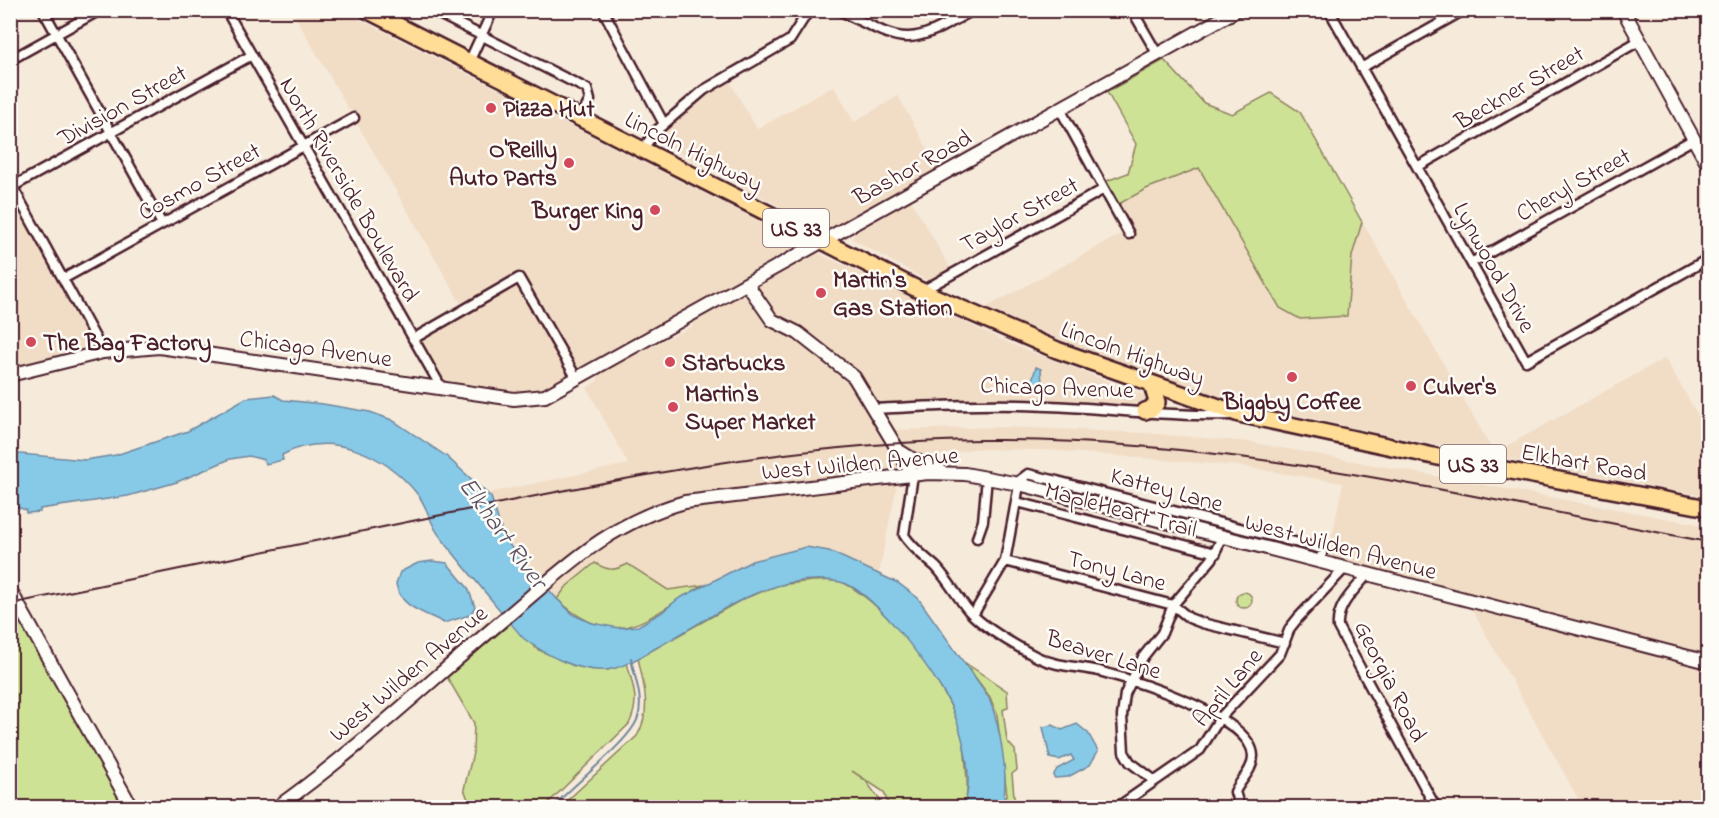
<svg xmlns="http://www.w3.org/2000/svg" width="1719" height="818" font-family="'Indie Flower',sans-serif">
<rect width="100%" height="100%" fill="#f6eada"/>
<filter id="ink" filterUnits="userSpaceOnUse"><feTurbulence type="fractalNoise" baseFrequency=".0167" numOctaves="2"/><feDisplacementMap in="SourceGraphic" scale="12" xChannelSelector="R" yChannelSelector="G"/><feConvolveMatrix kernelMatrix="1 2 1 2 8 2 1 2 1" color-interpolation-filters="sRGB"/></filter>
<g filter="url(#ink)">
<!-- built -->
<path fill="#f1ddc6" d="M 292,11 L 343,11 L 791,237 L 793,248 L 545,392 L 510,393 L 444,382 L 420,343 L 420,339 L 464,309 Z
M 730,82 L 757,129 L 834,86 L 854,122 L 898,96 L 940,171 L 831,228 L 820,228 L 660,143 L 660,135 L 714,90 Z
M 1300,112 L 1494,453 L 1665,358 L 1708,433 L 1708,497 L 1386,435 L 1249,404 L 1189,387 L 1098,355 L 985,308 L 1123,233 L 1117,205 Z
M 10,188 L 102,351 L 11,375 Z
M 911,200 L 951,269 L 933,280 L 926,280 L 852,239 L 854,233 Z
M 818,253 L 1011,344 L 1152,398 L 1146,407 L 1048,401 L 867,405 L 911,474 L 684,497 L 657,504 L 615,523 L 542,580 L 504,534 L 488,493 L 628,464 L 587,388 L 597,381 L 599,372 L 691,327 L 696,320 Z
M 1008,427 L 1146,433 L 1250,442 L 1708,526 L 1708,807 L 1583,807 L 1467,601 L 1327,560 L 1343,483 L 1238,466 L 1045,450 L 973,449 L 920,460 L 902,446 L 895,430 Z
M 897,484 L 879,573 L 829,551 L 752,561 L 678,599 L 557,599 L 549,590 L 594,552 L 641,522 L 689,506 Z"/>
<!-- green -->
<path fill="#cee296" stroke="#8c8060" stroke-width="1.5" d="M 1164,60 L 1204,103 L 1232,114 L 1271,93 L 1300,112 L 1362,222 L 1352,256 L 1347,316 L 1300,319 L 1280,308 L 1199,168 L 1146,189 L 1117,205 L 1104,182 L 1128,173 L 1136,144 L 1107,92 Z
M 595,563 C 608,571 614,571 628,564 L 668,590 L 704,585 C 647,616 619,656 557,599 L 567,586 Z
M 812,581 C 822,581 836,579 844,583 C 888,605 950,688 962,735 C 965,745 965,757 966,767 C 967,781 969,795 963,807 L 889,807 L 884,792 L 852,771 L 866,781 L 885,807 L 559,808 L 637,736 C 652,710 644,686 638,658 L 743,599 L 779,585 Z
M1236 600a8 8 0 1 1 16 0a8 8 0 1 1-16 0Z
M 20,620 L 128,807 L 11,808 L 11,625 Z
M 511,623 L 537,649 L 574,666 L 608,670 L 627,662 C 632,686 641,699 629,724 L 544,807 L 471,807 L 464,789 L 473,753 L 474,723 L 447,677 Z
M 964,662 L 1007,691 L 1008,707 L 1003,710 L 1007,741 L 1015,750 L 1017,770 L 1012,774 L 1015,807 L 1003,807 L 1007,795 L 997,715 L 990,697 Z"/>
<!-- water -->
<path fill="#87cae8" stroke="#6f869c" stroke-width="1.5" d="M 1036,367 L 1041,369 L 1042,384 L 1034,386 L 1031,384 Z
M 274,395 L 283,400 L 323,404 L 370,412 L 392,420 L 446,456 L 491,497 L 503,535 L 511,547 L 557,599 L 574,615 L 592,623 L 619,628 L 638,626 L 661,613 L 678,599 L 752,561 L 806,547 L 829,551 L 898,583 L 918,598 L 989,698 C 1000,726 1010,779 1002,807 L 963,807 C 977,778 959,716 942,690 C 926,663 871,588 840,582 C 774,568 710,619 656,648 C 642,656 621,669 606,670 C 577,672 544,654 523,638 C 495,604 466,570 439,535 C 430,523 427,506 418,495 C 386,454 330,429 282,455 L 283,460 L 266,464 L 264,460 L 249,456 L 230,459 L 177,482 L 128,496 L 40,509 L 40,512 L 26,513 L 26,510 L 11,505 L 10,453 L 85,460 L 116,455 L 188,431 L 246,398 Z
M 432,561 L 447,563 L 468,588 L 475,607 L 470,615 L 444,623 C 425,612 401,609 396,584 L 400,572 L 418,563 Z
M 1077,724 L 1088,733 L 1098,751 L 1090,765 L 1068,777 L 1055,778 L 1053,776 L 1057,769 L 1074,760 L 1071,755 L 1059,760 L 1050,758 L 1043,727 L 1053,725 L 1062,730 Z"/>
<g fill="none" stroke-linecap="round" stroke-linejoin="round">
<!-- stream -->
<path stroke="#6f869c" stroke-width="2" d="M 552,808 C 571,786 632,740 638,717 C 644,698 634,677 631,658"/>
<defs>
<path id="street" d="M 43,10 L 162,224
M 226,10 L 441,387
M 431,10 L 587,89 L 590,100 L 580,119
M 603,10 L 664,124
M 839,10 C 906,44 906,48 973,10
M 1132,10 L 1158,55
M 1329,10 L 1526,361 L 1708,259
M 10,60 L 100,10
M 469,62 L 493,10
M 1361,68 L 1464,10
M 1060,109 L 1129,234
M 642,150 L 656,131 L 704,90 L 790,40 L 809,10
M 1417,167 L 1639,41
M 11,184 L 103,352
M 10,188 L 252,55
M 1471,263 L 1694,139
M 63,279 L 354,118
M 922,291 L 1104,189
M 413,339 L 519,278 L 577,379
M 874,409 C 932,406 990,403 1048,406 C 1108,408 1169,417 1230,415
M 913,475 L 904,535 C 912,548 925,557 936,567 C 949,581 957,597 969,611 C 983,627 1018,647 1037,657 C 1057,667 1078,666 1099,671 C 1132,680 1252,716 1253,756 C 1253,771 1240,780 1235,792 L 1240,808
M 1053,493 L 1057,481 L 1310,546 L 1323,549 L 1320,562
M 1017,502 L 1216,553
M 977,538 L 983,521 L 987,477
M 1005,561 L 1173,605 L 1189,618 L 1202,623 L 1285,643
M 1367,575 C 1355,590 1336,605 1338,627 L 1436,808
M 973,615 L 1005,561 L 1020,480 L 1028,474 L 1057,481
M 1155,781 L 1130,762 L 1124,752 L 1122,716 L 1125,694 L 1143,657 L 1162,633 L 1173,605 L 1212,559 L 1222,537
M 1116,808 L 1200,750 L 1220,718 L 1280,654 L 1290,628 L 1298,618 L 1344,569"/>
<path id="secondary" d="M 1623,10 L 1708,165
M 747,284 L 772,320 L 798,333 L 854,377 L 913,475
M 10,375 L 103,352 L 159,347 L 514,399 L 545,396 L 1237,10
M 901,452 L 914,460 L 940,470
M 10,590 L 132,808
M 276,808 C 356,751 429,682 504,619 C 565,568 606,524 685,502 L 928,473 L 965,474 L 1019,484 L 1708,662"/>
<path id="highway" d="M 367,10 L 921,291 L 1057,350 L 1239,414 L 1452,460 L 1708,508
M 1145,411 L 1153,408 L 1157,402 L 1152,385"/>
</defs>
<!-- street casing -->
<use href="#street" stroke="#4a1f2b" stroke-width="13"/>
<!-- secondary casing -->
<use href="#secondary" stroke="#4a1f2b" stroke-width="16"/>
<!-- highway casing -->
<use href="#highway" stroke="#4a1f2b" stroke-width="20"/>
<!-- street -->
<use href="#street" stroke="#fdfcf7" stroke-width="8"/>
<!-- secondary -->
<use href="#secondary" stroke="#fdfcf7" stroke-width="12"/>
<!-- highway -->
<use href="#highway" stroke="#ffdd96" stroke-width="15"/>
<!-- rail -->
<path stroke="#4a1f2b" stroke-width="2" d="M 10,604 C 157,573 304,544 451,513 C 627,477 801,442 982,440 C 1227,437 1469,497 1708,542"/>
</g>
</g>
<!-- markers -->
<g fill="#d1495b" stroke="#fdfcf7" stroke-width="2">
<circle cx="491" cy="108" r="6"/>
<circle cx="569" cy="163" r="6"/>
<circle cx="655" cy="210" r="6"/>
<circle cx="821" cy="293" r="6"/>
<circle cx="31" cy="342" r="6"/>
<circle cx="670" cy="362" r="6"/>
<circle cx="1292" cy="377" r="6"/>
<circle cx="1411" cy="386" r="6"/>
<circle cx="673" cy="407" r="6"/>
</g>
<g text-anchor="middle" stroke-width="5" stroke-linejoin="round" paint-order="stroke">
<!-- shield labels -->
<g fill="#fdfcf7" stroke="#806168" stroke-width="1.5">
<rect x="763" y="209" width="66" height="38" rx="4.5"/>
<rect x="1440" y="445" width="66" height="38" rx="4.5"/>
</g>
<g font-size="22" font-weight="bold" fill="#4a1f2b">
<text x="796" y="236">US 33</text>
<text x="1473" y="472">US 33</text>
</g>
<!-- street labels -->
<g font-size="24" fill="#4a1f2b" stroke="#fdfcf7">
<text transform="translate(1519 87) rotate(-30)" y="8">Beckner Street</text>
<text transform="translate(122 105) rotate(-29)" y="8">Division Street</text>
<text transform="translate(694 151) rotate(27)" y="8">Lincoln Highway</text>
<text transform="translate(912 167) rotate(-29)" y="8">Bashor Road</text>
<text transform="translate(199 181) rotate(-29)" y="8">Cosmo Street</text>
<text transform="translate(1573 184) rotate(-29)" y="8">Cheryl Street</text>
<text transform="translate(350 189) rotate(60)" y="8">North Riverside Boulevard</text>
<text transform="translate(1019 214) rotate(-29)" y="8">Taylor Street</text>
<text transform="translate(1495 267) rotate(61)" y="8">Lynwood Drive</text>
<text transform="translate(316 348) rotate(8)" y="8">Chicago Avenue</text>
<text transform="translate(1133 353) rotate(20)" y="8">Lincoln Highway</text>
<text transform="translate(1057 387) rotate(2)" y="8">Chicago Avenue</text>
<text transform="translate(1584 462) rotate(10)" y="8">Elkhart Road</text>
<text transform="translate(860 463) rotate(-5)" y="8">West Wilden Avenue</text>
<text transform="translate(1167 489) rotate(15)" y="8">Kattey Lane</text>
<text transform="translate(1121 509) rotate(15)" y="8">MapleHeart Trail</text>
<text transform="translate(1341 546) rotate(15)" y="8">West Wilden Avenue</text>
<text transform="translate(1117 570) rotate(15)" y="8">Tony Lane</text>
<text transform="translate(1104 654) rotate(17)" y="8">Beaver Lane</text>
<text transform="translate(408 673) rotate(-40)" y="8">West Wilden Avenue</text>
<text transform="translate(1391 681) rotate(63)" y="8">Georgia Road</text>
<text transform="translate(1227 687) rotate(-50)" y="8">April Lane</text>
</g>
<!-- poi labels -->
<g font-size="24" font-weight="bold" fill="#4a1f2b" stroke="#fdfcf7" text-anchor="start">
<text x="503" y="116">Pizza Hut</text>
<text x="557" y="157" text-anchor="end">O'Reilly<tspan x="557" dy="28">Auto Parts</tspan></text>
<text x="643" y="218" text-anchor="end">Burger King</text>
<text x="833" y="287">Martin's<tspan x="833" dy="28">Gas Station</tspan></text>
<text x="43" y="350">The Bag Factory</text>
<text x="682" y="370">Starbucks</text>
<text x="1423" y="394">Culver's</text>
<text x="685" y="401">Martin's<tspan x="685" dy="28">Super Market</tspan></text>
<text x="1292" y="409" text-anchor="middle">Biggby Coffee</text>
</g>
<!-- water labels -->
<g font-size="26" font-style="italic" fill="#5c5264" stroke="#fdfcf7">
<text transform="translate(504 532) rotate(54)" y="9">Elkhart River</text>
</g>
</g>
<!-- margin -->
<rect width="1719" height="818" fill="none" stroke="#fdfcf7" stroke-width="36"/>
<rect x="18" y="18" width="1683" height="782" fill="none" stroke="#4a1f2b" stroke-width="2" filter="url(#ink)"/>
</svg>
